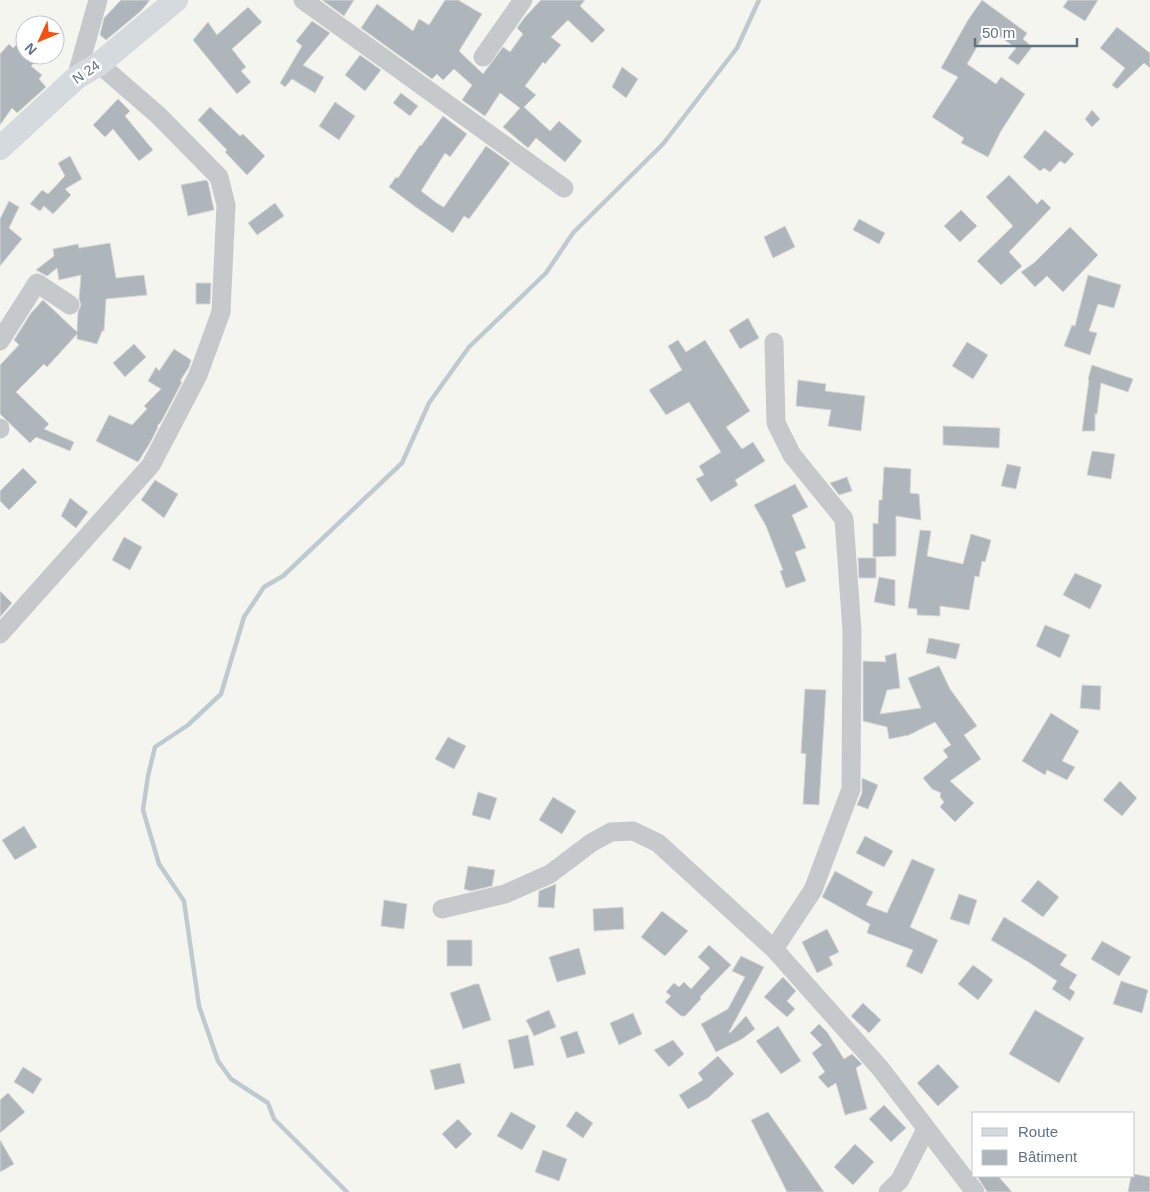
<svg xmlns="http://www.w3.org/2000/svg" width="1150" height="1192" font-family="Arial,sans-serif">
<rect width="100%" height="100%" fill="#f5f5f0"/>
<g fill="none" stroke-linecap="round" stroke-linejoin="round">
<!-- stream -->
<path stroke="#bfcad0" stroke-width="4.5" d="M 347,1192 L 274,1119 L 268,1103 L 231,1079 L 218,1061 L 199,1006 L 184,901 L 159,864 L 143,810 L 148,776 L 155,747 L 188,725 L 221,694 L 244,617 L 264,587 L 283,576 L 402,463 L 429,403 L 469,347 L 546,273 L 573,233 L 663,144 L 737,48 L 759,0"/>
</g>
<!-- building -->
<path fill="#aeb6bb" stroke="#d6d6d3" d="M 121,0 L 150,0 L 141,11 L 106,40 L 100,35 L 104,18 Z
M 322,0 L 354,0 L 344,16 Z
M 445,0 L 458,0 L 482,14 L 459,51 L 483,74 L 503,47 L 510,52 L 523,34 L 517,28 L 525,17 L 541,0 L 585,0 L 580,6 L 605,30 L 592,43 L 568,20 L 551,37 L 561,45 L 545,64 L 543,62 L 525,86 L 536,95 L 524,107 L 550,131 L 559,121 L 582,141 L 565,162 L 536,138 L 528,148 L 503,127 L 520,108 L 500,93 L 485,116 L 462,100 L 472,85 L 454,69 L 443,80 L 437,74 L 432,79 L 361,28 L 377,4 L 413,31 L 419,19 L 429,25 Z
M 982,0 L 1027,33 L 1023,39 L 1032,47 L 1018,65 L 1008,58 L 1016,48 L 988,28 L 967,64 L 996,84 L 1001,77 L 1025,94 L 1001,131 L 988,157 L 961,143 L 964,138 L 932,117 L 958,77 L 941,68 L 968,20 Z
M 1068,0 L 1098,0 L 1085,21 L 1063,7 Z
M 248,7 L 262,22 L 232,49 L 246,67 L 241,71 L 251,82 L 237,94 L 193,40 L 208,22 L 217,35 Z
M 312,21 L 330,33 L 303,65 L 324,77 L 315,93 L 292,79 L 285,87 L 280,83 L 302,46 L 296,41 Z
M 1117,27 L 1150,53 L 1150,68 L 1144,63 L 1117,89 L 1112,85 L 1125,68 L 1100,48 Z
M 25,37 L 25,55 L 42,55 L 31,66 L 42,75 L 39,79 L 46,87 L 17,113 L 12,108 L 0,125 L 0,54 L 9,44 L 13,48 Z
M 360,55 L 381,70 L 365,91 L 345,75 Z
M 622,67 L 638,79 L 626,98 L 612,87 Z
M 401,93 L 418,106 L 410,116 L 393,103 Z
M 118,99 L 130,111 L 125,116 L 153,150 L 139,161 L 113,129 L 105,137 L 93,125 Z
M 335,102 L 355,116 L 339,140 L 319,126 Z
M 210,107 L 240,136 L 243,134 L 265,156 L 247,175 L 225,152 L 227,150 L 198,120 Z
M 1092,110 L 1100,119 L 1092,127 L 1085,119 Z
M 443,116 L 467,134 L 450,157 L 445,153 L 421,191 L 438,204 L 444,207 L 486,146 L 510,163 L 469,219 L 464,216 L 453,233 L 417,208 L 389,187 L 396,177 L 398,178 L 420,145 L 421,146 Z
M 1045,130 L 1074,154 L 1065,164 L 1060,161 L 1050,172 L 1044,168 L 1040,171 L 1023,157 Z
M 70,156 L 82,179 L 65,189 L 71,195 L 53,214 L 44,206 L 40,211 L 30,204 L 42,190 L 48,194 L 65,176 L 58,163 Z
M 1009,175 L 1037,204 L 1042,199 L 1051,208 L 1009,252 L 1022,266 L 1001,285 L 977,261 L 1013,226 L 986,197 Z
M 206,180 L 208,182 L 214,210 L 188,216 L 181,185 Z
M 9,201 L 19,207 L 9,228 L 22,239 L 0,266 L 0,219 Z
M 275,203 L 284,216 L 257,235 L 248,223 Z
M 961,210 L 977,226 L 960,242 L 944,226 Z
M 859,219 L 885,233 L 879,244 L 853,230 Z
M 785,226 L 795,247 L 773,258 L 764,237 Z
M 1070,227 L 1098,255 L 1063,292 L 1047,276 L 1035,287 L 1021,272 L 1034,263 Z
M 110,243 L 116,278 L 144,275 L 147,295 L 106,299 L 104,331 L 102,331 L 97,344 L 77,339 L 77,334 L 47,367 L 44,364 L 16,392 L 49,424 L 44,429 L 74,442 L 70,451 L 36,437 L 30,443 L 0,414 L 0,365 L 19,345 L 14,340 L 31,313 L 43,300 L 77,332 L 78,312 L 81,305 L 79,299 L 81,275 L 59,280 L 57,268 L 47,276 L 36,270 L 54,256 L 53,249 L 78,244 L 79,248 Z
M 1088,275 L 1121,285 L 1114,308 L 1098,304 L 1089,331 L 1097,333 L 1090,355 L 1064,346 L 1072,325 L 1075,326 Z
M 196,283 L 211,283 L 210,304 L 196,304 Z
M 748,318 L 759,338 L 740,349 L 729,330 Z
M 678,340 L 686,352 L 705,340 L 750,411 L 726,427 L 742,449 L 753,442 L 765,461 L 735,480 L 738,485 L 711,502 L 696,479 L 704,475 L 699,466 L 721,452 L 689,402 L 666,415 L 649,390 L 682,370 L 668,346 Z
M 967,342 L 988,355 L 973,379 L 952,366 Z
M 134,344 L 146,357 L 125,377 L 113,363 Z
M 174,349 L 191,360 L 189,367 L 180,381 L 182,382 L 161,422 L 157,426 L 158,427 L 150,443 L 138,462 L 96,441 L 109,415 L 132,425 L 147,409 L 144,406 L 161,389 L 148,381 L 156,367 L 159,371 Z
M 1092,365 L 1133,379 L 1128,392 L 1101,383 L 1097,414 L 1095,414 L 1095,431 L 1082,431 L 1089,380 L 1088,379 Z
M 798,380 L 826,384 L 825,391 L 865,396 L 861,431 L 828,426 L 831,410 L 796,406 Z
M 943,426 L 1000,428 L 999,448 L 943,445 Z
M 1092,451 L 1115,454 L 1111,479 L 1087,475 Z
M 1007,464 L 1021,467 L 1016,489 L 1001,486 Z
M 884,467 L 911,469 L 910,493 L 919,494 L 921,520 L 896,516 L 896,556 L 873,557 L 873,523 L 878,524 L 879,500 L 882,500 Z
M 23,468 L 37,482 L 9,510 L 0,501 L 0,491 Z
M 847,477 L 852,491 L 839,495 L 830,483 Z
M 155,480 L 178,494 L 164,518 L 141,500 Z
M 795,484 L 808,507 L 792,515 L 806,548 L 795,552 L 806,581 L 786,588 L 780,571 L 783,570 L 766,526 L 754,505 Z
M 70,498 L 88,512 L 76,528 L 61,516 Z
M 920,530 L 931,531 L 927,556 L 963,564 L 971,534 L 991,540 L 985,562 L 982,561 L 979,577 L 975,576 L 969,610 L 940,606 L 940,616 L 917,615 L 917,609 L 908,608 Z
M 124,537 L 142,547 L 130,570 L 112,560 Z
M 858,558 L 876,558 L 876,578 L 859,578 Z
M 1075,573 L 1102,585 L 1090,609 L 1063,595 Z
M 879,577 L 895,580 L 895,606 L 874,602 Z
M 0,591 L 12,603 L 0,617 Z
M 1045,625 L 1070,635 L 1060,658 L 1036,646 Z
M 929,638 L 960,644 L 956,659 L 926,653 Z
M 896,653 L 900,688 L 887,690 L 880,714 L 921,708 L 908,678 L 939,666 L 950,689 L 977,726 L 964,735 L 981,759 L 950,781 L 974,803 L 955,822 L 940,807 L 944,802 L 940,797 L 941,793 L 932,789 L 923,778 L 948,757 L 943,750 L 951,745 L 935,722 L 909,735 L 889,739 L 887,727 L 863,721 L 863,661 L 886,662 L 885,656 Z
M 1082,685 L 1101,686 L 1100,710 L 1080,708 Z
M 805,689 L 826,690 L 819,805 L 803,804 L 806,754 L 801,753 Z
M 1051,713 L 1079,731 L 1062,761 L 1075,767 L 1067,780 L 1047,770 L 1045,775 L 1022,761 Z
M 448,737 L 466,746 L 454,769 L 435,759 Z
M 862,778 L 878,785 L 868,809 L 857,805 L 862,793 Z
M 1120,781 L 1137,798 L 1122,816 L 1103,800 Z
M 478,792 L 497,798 L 490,820 L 472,815 Z
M 553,797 L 576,811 L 562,834 L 539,820 Z
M 24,826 L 37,847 L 15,860 L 2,840 Z
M 865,836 L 893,851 L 884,867 L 856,853 Z
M 912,859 L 935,869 L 910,927 L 938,940 L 922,974 L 906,966 L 913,950 L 867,933 L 870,924 L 822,897 L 835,871 L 873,892 L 866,905 L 887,913 Z
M 468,866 L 495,870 L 492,886 L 471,891 L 464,889 Z
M 1038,880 L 1059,897 L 1043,917 L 1021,901 Z
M 556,884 L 554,908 L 538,907 L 539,891 Z
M 959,894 L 977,900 L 969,925 L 950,919 Z
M 384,900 L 407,904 L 404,929 L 381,926 Z
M 623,907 L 624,929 L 594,931 L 593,909 Z
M 662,911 L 688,931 L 665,956 L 641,937 Z
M 1004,917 L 1067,955 L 1060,965 L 1077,975 L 1069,988 L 1075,992 L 1070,1001 L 1052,989 L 1057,981 L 1030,963 L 991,940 Z
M 827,929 L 839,952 L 829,957 L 833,965 L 817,973 L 802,942 Z
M 447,940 L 472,940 L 472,966 L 447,966 Z
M 1102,941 L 1131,957 L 1119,976 L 1091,959 Z
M 709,945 L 731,965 L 700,997 L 701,999 L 685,1016 L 681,1016 L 665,1002 L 671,996 L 666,992 L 674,983 L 679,987 L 684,982 L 691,989 L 710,968 L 698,957 Z
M 579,948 L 586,974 L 557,982 L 549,957 Z
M 741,956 L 764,967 L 729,1032 L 730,1033 L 746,1016 L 755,1029 L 742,1039 L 716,1052 L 701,1024 L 728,1009 L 745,977 L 732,971 Z
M 973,965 L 993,980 L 978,1000 L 958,984 Z
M 783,977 L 796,991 L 787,1001 L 795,1009 L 787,1017 L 764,997 Z
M 1121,981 L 1148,990 L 1142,1013 L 1113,1004 Z
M 475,984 L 479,984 L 491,1020 L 463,1029 L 450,993 Z
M 863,1003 L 881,1020 L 869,1033 L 851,1016 Z
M 549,1010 L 556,1027 L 534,1036 L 526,1020 Z
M 1035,1010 L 1084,1038 L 1059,1083 L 1009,1054 Z
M 633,1013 L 642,1034 L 619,1045 L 610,1023 Z
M 819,1024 L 827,1032 L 844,1059 L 852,1054 L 862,1064 L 856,1068 L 867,1109 L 845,1115 L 836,1083 L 828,1088 L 818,1077 L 825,1072 L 812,1053 L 822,1045 L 810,1033 Z
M 778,1026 L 801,1061 L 781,1074 L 756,1041 Z
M 577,1031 L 585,1053 L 567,1058 L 560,1037 Z
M 528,1035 L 534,1065 L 514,1069 L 508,1040 Z
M 673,1040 L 684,1054 L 669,1067 L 654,1050 Z
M 718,1056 L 734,1074 L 708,1098 L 688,1109 L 679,1095 L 703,1080 L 698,1073 Z
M 460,1063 L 465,1083 L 435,1090 L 430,1070 Z
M 938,1064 L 959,1087 L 938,1106 L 917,1083 Z
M 23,1067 L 42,1079 L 33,1094 L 14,1082 Z
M 8,1093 L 25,1112 L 0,1133 L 0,1100 Z
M 884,1105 L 906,1128 L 891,1142 L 869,1119 Z
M 576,1111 L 593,1123 L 583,1138 L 566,1126 Z
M 511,1112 L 536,1126 L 522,1150 L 497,1136 Z
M 768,1112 L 806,1166 L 824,1192 L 787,1192 L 751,1120 Z
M 458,1119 L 472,1134 L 456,1149 L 442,1134 Z
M 0,1140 L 14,1164 L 0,1172 Z
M 855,1144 L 874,1162 L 853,1185 L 834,1167 Z
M 543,1150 L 567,1159 L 559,1181 L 535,1172 Z
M 1134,1174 L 1150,1177 L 1150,1192 L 1128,1192 L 1131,1176 L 1134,1176 Z
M 977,1176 L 998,1176 L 1012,1192 L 987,1192 Z"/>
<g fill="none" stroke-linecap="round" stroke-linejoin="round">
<!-- minor -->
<path stroke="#c6c9cc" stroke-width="19" d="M 303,0 L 564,188
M 483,57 L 523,0
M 76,78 L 98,0
M 0,341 L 37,283 L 70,305
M 774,342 L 776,423 L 792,455 L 844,519 L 852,631 L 851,789 L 813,890 L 774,949
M 0,428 L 0,429
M 0,634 L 151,465 L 198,375 L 221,312 L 226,205 L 219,177 L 158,115 L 99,64
M 442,909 L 505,894 L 550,874 L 591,843 L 611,832 L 633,831 L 658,843 L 774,949 L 880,1068 L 975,1192
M 888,1192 L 900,1180 L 926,1129"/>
<!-- major -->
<path stroke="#d5dadf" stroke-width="24" d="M 0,148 L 76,78 L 99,64 L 176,0"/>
</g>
<g text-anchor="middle" stroke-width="5" stroke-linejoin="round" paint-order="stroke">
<!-- street labels -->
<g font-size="14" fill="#607385" stroke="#fff">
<text transform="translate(86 72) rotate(-35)" y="5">N 24</text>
</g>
</g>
<!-- legend -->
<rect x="972" y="1112" width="162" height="65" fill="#ffffff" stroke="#bfc7ce"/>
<rect x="982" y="1128" width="25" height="8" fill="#d5dadf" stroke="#bfc7ce"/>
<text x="1018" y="1137" font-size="15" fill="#607385">Route</text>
<rect x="982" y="1150" width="25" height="15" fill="#aeb6bb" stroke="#bfc7ce"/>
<text x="1018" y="1162" font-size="15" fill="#607385">Bâtiment</text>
<!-- north arrow -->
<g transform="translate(40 40) rotate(226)"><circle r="24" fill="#ffffff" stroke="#bfc7ce"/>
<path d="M0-4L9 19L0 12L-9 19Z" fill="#f55110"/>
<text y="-8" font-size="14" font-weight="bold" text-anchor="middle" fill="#607385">N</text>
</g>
<!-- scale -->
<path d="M975 38v8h102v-8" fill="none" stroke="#607385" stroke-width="2.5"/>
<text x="982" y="38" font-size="15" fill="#607385" stroke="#ffffff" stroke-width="4" paint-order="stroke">50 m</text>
</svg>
